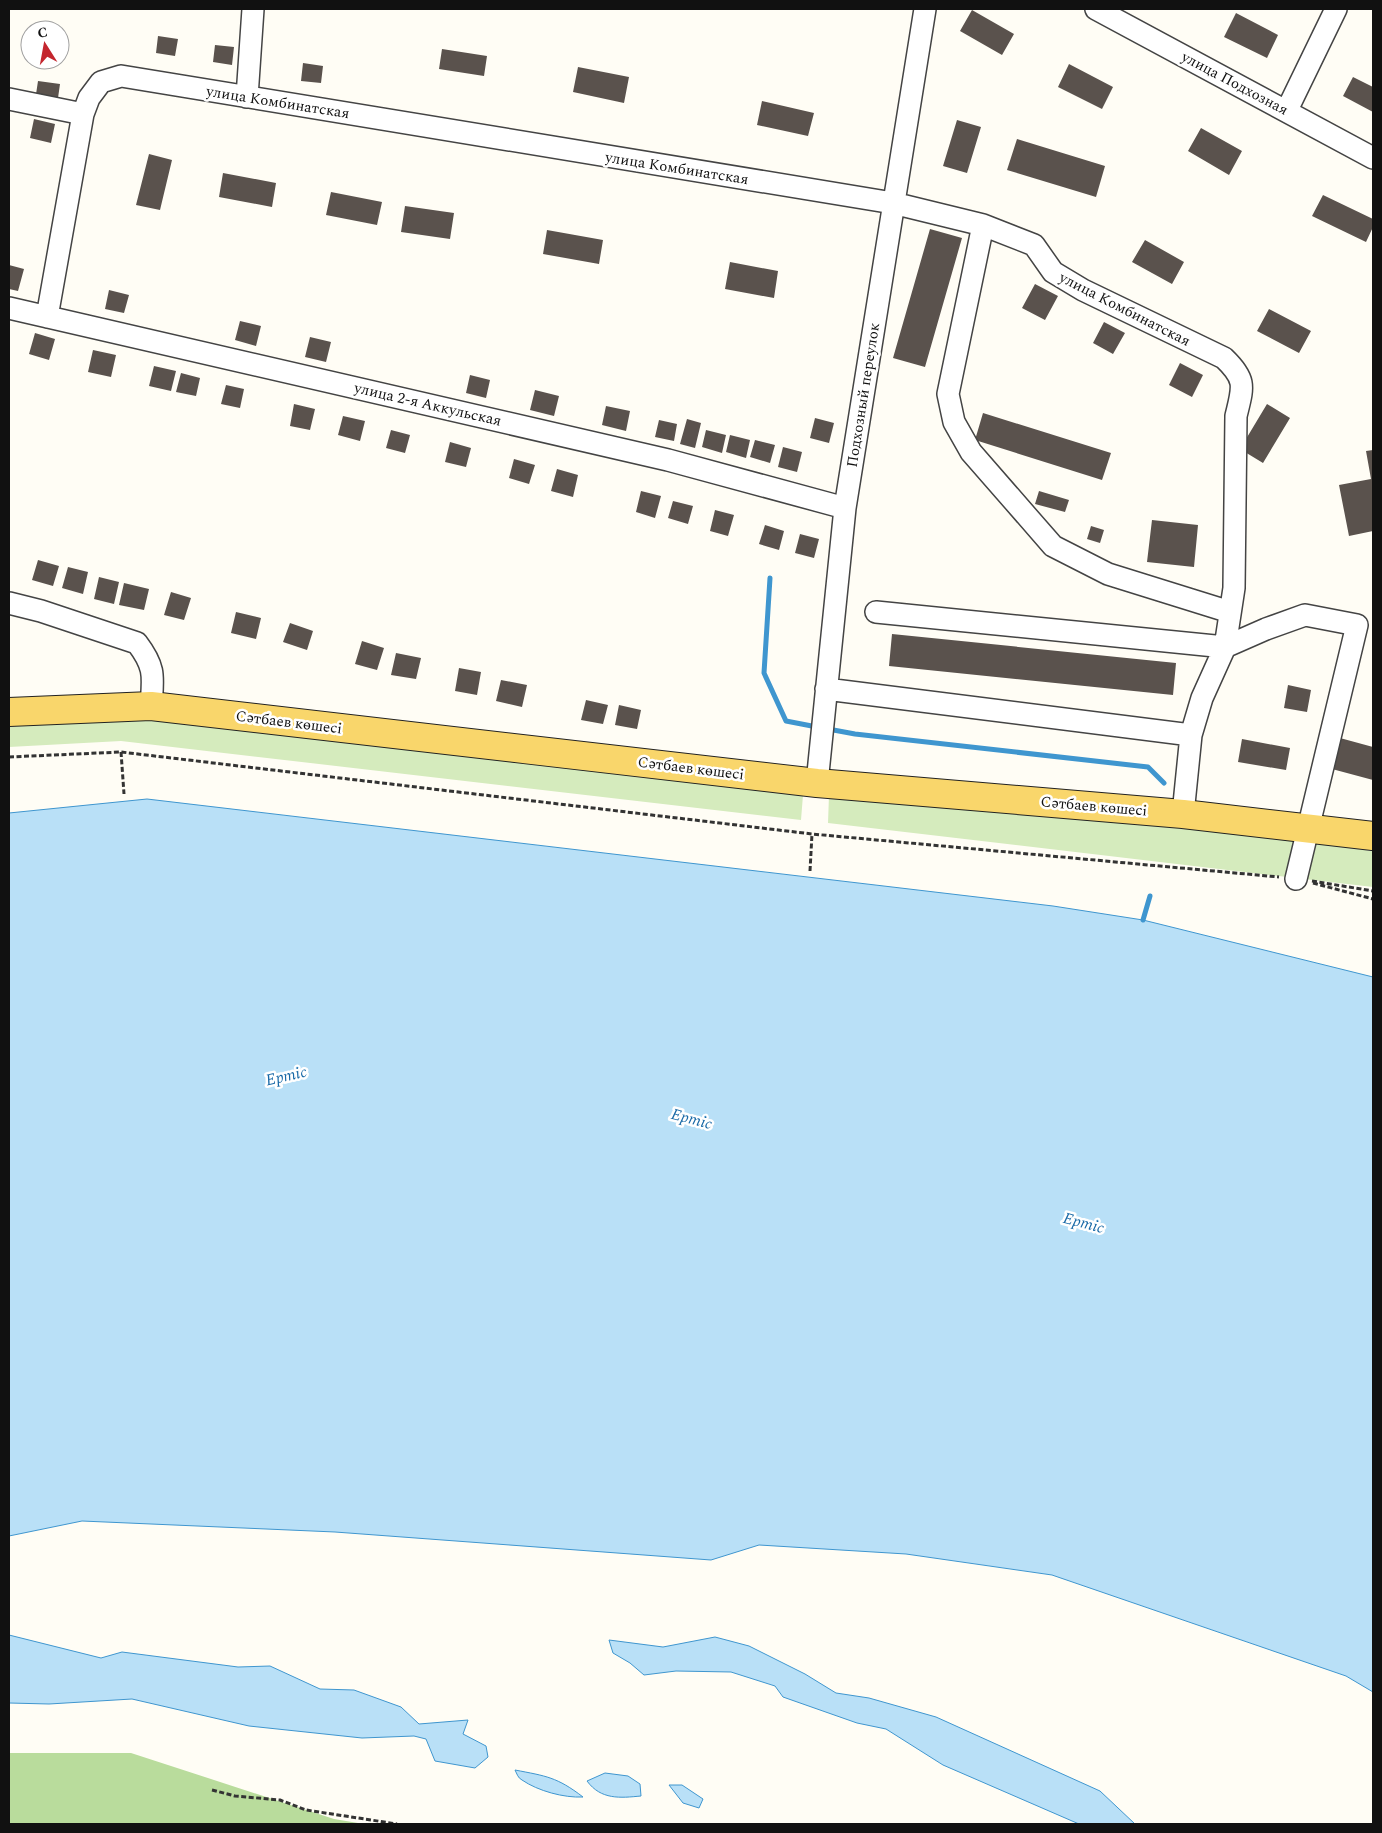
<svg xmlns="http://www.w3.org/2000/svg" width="1382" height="1833" font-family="Spectral,serif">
<rect width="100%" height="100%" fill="#fffdf5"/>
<!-- green -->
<path fill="#d5ebbd" d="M 9,718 L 272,719 L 803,795 L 801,820 L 121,741 L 9,747 Z
M 829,795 L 1180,825 L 1373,851 L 1373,887 L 828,823 Z"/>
<!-- forest -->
<path fill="#b9dc9c" d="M 9,1753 L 131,1753 L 334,1819 L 364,1824 L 9,1824 Z"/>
<!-- water -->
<path fill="#b9e0f7" stroke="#3f96cf" d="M 147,799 L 1053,906 L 1143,920 L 1373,977 L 1373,1692 L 1346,1676 L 1052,1575 L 906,1554 L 759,1545 L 711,1560 L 335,1532 L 82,1521 L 9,1536 L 9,813 Z
M 9,1635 L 101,1658 L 122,1652 L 238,1667 L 270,1666 L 320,1689 L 354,1690 L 401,1707 L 419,1724 L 468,1720 L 463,1734 L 486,1746 L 488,1757 L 475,1768 L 435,1761 L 426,1739 L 414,1736 L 362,1738 L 249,1726 L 132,1699 L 49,1704 L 9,1703 Z
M 715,1637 L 749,1646 L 805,1674 L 836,1693 L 869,1698 L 936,1717 L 1100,1791 L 1135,1824 L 1079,1824 L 943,1765 L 886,1729 L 857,1723 L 783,1697 L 775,1686 L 731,1672 L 676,1671 L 644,1675 L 630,1663 L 613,1653 L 609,1640 L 663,1647 Z
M 515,1770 C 546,1776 557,1777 583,1797 C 564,1798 538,1791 522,1780 C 518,1778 517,1774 515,1770 Z
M 605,1773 L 628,1776 L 640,1784 L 641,1796 C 620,1798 601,1800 587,1781 Z
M 669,1785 L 682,1785 L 703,1799 L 699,1808 L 683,1803 Z"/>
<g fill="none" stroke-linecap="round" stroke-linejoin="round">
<!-- stream -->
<path stroke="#3f96cf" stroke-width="5" d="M 770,578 L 764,673 L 786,721 L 817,727
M 828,729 L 855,734 L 1148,767 L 1164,783
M 1143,920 L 1150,896"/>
</g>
<!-- building -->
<path fill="#5a524d" d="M 972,10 L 1014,34 L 1002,55 L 960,31 Z
M 1236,13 L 1278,35 L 1267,58 L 1224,37 Z
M 158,36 L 178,39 L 175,56 L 156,53 Z
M 215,45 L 234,47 L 232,65 L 213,62 Z
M 442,49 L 487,56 L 484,76 L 439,69 Z
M 303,63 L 323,66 L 321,83 L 301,81 Z
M 1069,64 L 1113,87 L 1102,109 L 1058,87 Z
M 578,67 L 629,77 L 624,103 L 573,92 Z
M 1353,77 L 1373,87 L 1373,112 L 1343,96 Z
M 38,81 L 60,84 L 57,105 L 35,101 Z
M 762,101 L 814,113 L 808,136 L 757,125 Z
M 34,119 L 55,124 L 51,143 L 30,138 Z
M 957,120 L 981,127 L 967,173 L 943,166 Z
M 1201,128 L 1242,151 L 1229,175 L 1188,151 Z
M 1017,139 L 1105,166 L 1096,197 L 1007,170 Z
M 149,154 L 172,160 L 160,210 L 136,205 Z
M 223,173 L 276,183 L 272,207 L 219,197 Z
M 331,192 L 382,202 L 377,225 L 326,215 Z
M 1323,195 L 1373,219 L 1373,227 L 1366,242 L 1312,216 Z
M 405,206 L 454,213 L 450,239 L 401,232 Z
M 930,229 L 962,238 L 925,367 L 893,358 Z
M 547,230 L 603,240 L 599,264 L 543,254 Z
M 1145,240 L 1184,262 L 1172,284 L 1132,262 Z
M 730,262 L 778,271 L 774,298 L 725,289 Z
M 9,265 L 24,269 L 18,291 L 9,289 Z
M 1035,284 L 1058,296 L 1045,320 L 1022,308 Z
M 109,290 L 129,295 L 124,313 L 105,309 Z
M 1269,309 L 1311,331 L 1299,353 L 1257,331 Z
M 240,321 L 261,326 L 256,346 L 235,340 Z
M 1104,322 L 1125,333 L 1113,354 L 1093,343 Z
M 35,333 L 55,339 L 49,360 L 29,354 Z
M 310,337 L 331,342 L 326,362 L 305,357 Z
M 93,350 L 116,355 L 111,377 L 88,372 Z
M 1180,363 L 1203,375 L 1192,397 L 1169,385 Z
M 154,366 L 176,371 L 171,391 L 149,386 Z
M 181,373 L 200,378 L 196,396 L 176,392 Z
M 470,375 L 490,380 L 486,398 L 466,393 Z
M 226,385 L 244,389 L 240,408 L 221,404 Z
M 535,390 L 559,396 L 554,416 L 530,410 Z
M 294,404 L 315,409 L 310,430 L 290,426 Z
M 1267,404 L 1290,418 L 1263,463 L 1240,449 Z
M 606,406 L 630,411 L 626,431 L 602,425 Z
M 983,413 L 1111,453 L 1102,480 L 975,440 Z
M 343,416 L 365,421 L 360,441 L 338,435 Z
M 815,418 L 834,423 L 829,443 L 810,438 Z
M 687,419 L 701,423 L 695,448 L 680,444 Z
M 659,420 L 677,424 L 674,441 L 655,437 Z
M 391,430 L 410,435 L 405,453 L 386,448 Z
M 706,430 L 726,435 L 722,453 L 702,447 Z
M 730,435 L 750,440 L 746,458 L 726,452 Z
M 755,440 L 775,445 L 770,463 L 750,457 Z
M 450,442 L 471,448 L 466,467 L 445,462 Z
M 783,447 L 802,452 L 797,472 L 778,467 Z
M 1373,450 L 1373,531 L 1349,536 L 1339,485 L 1371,479 L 1366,451 Z
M 514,459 L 535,465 L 529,484 L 509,478 Z
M 557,469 L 578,475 L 573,497 L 551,491 Z
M 641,491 L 661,496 L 655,518 L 636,512 Z
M 1039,491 L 1069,500 L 1065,512 L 1035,504 Z
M 673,501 L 693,506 L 688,524 L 668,518 Z
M 715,510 L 734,515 L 728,536 L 710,531 Z
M 1152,520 L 1198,525 L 1194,567 L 1147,562 Z
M 765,525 L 784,531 L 779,550 L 759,544 Z
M 1091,526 L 1104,530 L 1100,543 L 1087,539 Z
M 800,534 L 819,539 L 814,558 L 795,553 Z
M 38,560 L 59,566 L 53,586 L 32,580 Z
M 68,567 L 88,572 L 83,594 L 62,588 Z
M 99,577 L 119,582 L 114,604 L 94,599 Z
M 124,583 L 149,589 L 144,610 L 119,605 Z
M 171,592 L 191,598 L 184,620 L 164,615 Z
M 236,612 L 261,618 L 256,639 L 231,633 Z
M 290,623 L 313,631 L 307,650 L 283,642 Z
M 892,634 L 1176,663 L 1173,695 L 889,666 Z
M 362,641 L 384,648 L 377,670 L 355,664 Z
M 396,653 L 421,658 L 416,679 L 391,675 Z
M 459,668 L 481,672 L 477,695 L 455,691 Z
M 501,680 L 527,685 L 522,707 L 496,701 Z
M 1288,685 L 1311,690 L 1307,712 L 1284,708 Z
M 586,700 L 608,705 L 603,724 L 581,720 Z
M 619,705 L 641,710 L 637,729 L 615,725 Z
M 1340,738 L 1373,747 L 1373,780 L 1332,769 Z
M 1242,739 L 1290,748 L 1286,770 L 1238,762 Z"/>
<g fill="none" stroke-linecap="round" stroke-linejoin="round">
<defs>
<path id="minor" d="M 1096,9 L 1373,158
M 247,97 L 253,9
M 9,99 L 83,114
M 1287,110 L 1336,9
M 983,225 L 948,394 L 954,422 L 971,452 L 1053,546 L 1108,574 L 1230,612
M 9,308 L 668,460 L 845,508
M 47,317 L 83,114 L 89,98 L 101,82 L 121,76 L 893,203 L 983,225 L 1034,245 L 1053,272 L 1083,290 L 1224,358 C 1247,380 1243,387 1236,416 L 1234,588 L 1225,647 L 1202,698 L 1191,735 L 1183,814
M 9,603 L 41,611 L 137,643 C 156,668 153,677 151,706
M 876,612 L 1225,647 L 1266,629 L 1305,615 L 1357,625 L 1296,879
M 826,689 L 1191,735
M 817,783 L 845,508 L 925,9"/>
<path id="major" d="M 9,712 L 151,706 L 817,783 L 1183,814 L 1373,836"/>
</defs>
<!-- minor casing -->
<use href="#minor" stroke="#444" stroke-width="24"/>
<!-- major casing -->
<use href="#major" stroke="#222" stroke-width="30"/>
<!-- path -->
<path stroke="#333" stroke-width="3" stroke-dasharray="5 2.5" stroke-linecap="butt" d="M 121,752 L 124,794
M 9,757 L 121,752 L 812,834 L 1279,877
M 810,871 L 812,834
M 1312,881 L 1373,891
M 1313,883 L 1373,899
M 212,1790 L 235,1796 L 280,1800 L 306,1810 L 397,1824"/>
<!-- minor -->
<use href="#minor" stroke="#fff" stroke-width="21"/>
<!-- major -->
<use href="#major" stroke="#f9d66b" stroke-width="28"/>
</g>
<g text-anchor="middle" stroke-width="5" stroke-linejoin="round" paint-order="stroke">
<!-- street labels -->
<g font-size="15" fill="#111" stroke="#fff">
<text transform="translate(1235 83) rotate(28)" y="5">улица Подхозная</text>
<text transform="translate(278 102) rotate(9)" y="5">улица Комбинатская</text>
<text transform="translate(677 168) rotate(9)" y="5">улица Комбинатская</text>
<text transform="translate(1125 309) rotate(27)" y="5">улица Комбинатская</text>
<text transform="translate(863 395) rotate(-81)" y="5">Подхозный переулок</text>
<text transform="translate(428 404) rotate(13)" y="5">улица 2-я Аккульская</text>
<text transform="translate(289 722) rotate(7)" y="5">Сәтбаев көшесі</text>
<text transform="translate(691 768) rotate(7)" y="5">Сәтбаев көшесі</text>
<text transform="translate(1094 806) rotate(5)" y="5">Сәтбаев көшесі</text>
</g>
<!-- water labels -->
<g font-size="16" font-style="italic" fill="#1768a6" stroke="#fff">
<text transform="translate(286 1075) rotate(-13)" y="6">Ертіс</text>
<text transform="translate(692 1118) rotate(15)" y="6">Ертіс</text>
<text transform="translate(1084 1222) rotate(15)" y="6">Ертіс</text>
</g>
</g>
<!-- border -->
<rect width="1382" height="1833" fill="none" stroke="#111111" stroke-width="20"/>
<!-- north arrow -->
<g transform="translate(45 45) rotate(349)"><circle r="24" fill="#ffffff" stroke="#a0a0a0"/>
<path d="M0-4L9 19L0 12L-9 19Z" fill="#c4262e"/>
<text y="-8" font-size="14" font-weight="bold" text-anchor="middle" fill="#111111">С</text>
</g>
</svg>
